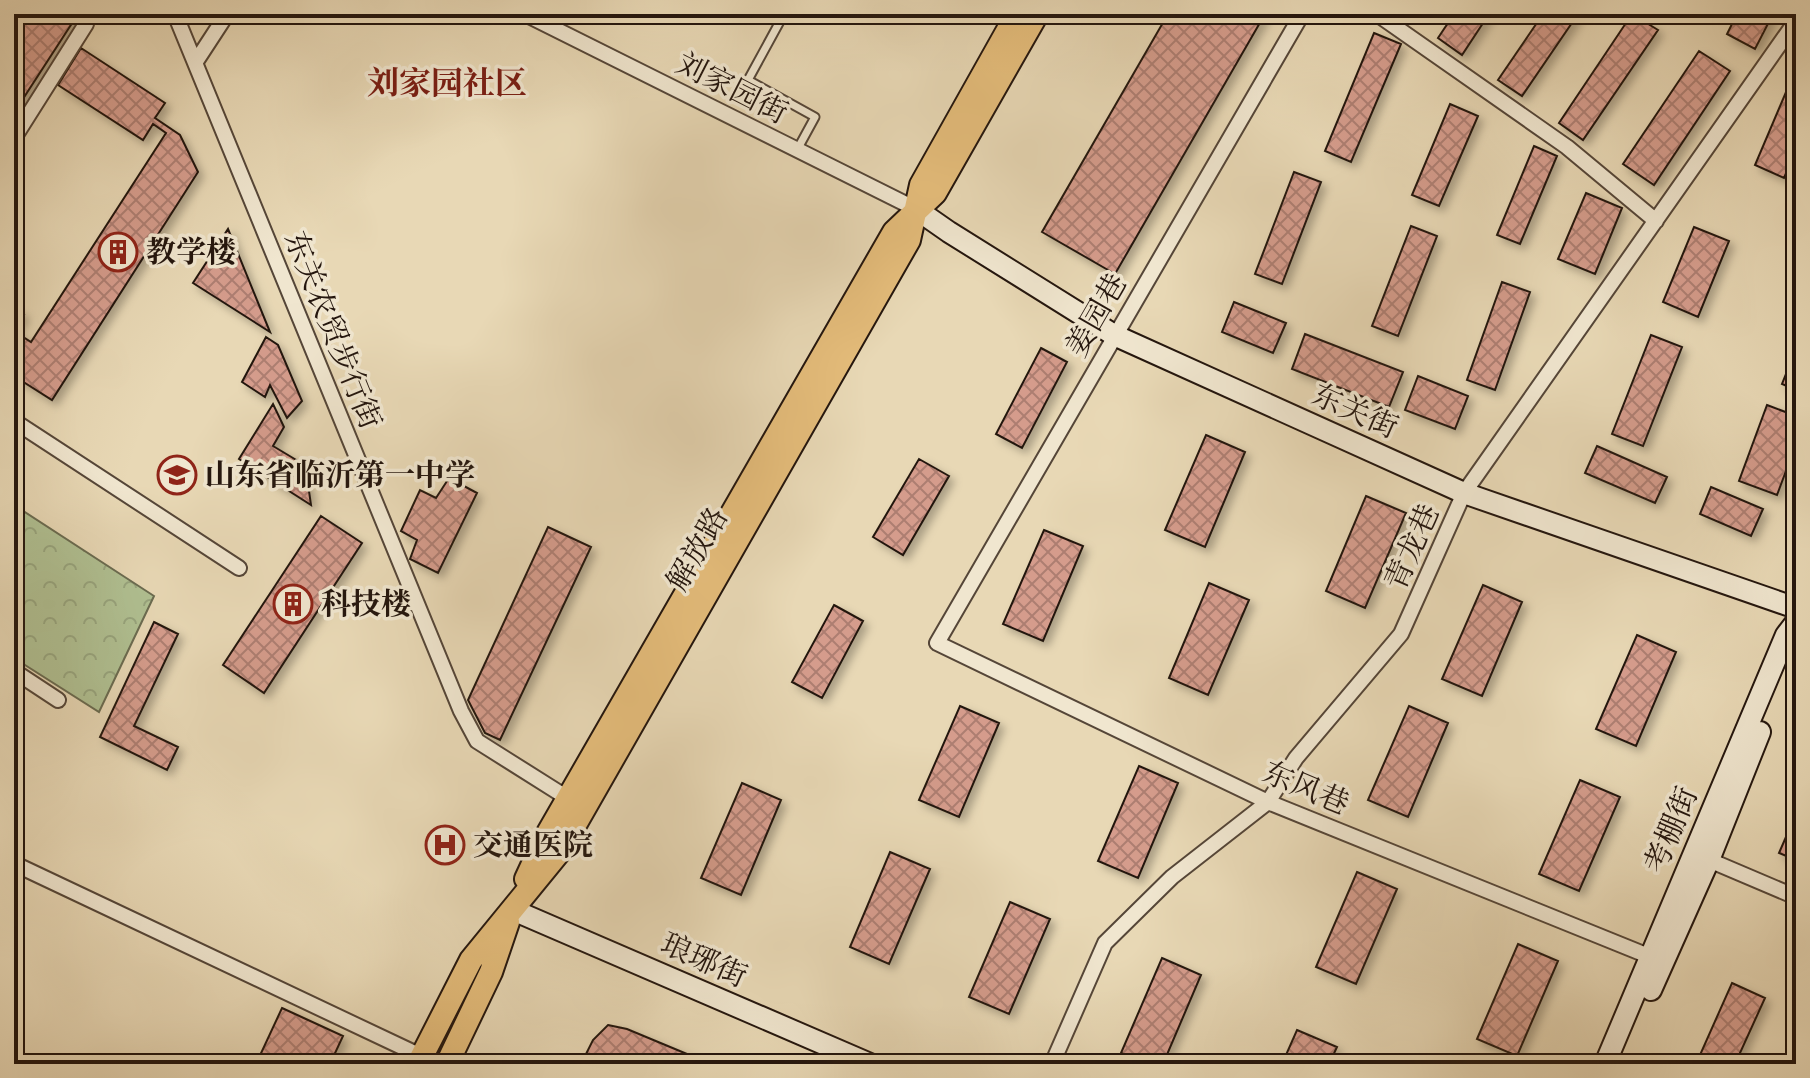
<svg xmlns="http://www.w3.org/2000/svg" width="1810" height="1078" font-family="'IM FELL DW Pica','Noto Serif SC',serif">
<defs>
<pattern id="forest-crowns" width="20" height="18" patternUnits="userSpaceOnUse" patternTransform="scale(2)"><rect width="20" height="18" fill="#b0c092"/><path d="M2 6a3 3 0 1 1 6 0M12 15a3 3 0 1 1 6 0" fill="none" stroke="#97a47d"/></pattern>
<pattern id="building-cross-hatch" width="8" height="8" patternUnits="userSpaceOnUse" patternTransform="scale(2)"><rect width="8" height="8" fill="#d59c8c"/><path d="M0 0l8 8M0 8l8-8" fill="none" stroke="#ad7e71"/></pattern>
<filter id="shadow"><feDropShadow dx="5" dy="5" stdDeviation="4" flood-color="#0004"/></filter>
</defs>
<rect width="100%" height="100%" fill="#e8d8b5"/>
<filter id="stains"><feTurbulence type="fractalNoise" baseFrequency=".0025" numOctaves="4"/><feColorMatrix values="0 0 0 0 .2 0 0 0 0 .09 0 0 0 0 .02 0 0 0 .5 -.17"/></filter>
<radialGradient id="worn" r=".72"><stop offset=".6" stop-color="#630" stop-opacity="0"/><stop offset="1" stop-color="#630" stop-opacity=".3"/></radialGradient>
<!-- forest -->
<path fill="url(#forest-crowns)" stroke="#6a6b50" stroke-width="2" d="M 14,505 L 154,596 L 99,712 L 14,658 Z"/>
<!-- building -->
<path fill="url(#building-cross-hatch)" stroke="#24160e" stroke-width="2" filter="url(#shadow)" d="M 14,14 L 78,14 L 17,108 L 14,106 Z
M 1168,14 L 1265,14 L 1115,274 L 1042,232 Z
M 1454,14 L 1489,14 L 1462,55 L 1438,38 Z
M 1543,14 L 1578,14 L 1522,96 L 1498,80 Z
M 1632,14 L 1658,30 L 1583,140 L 1559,123 Z
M 1737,14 L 1773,14 L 1755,49 L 1727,34 Z
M 1374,33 L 1401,44 L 1351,162 L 1325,151 Z
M 81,48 L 165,103 L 155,118 L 180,135 L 198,172 L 52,400 L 14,376 L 14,363 L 20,353 L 14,349 L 14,331 L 31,342 L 166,133 L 153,124 L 143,140 L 58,85 Z
M 1699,51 L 1730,71 L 1654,185 L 1623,164 Z
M 1786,92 L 1796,96 L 1796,150 L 1784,178 L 1755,165 Z
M 1450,104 L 1478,116 L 1439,206 L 1412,195 Z
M 1534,146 L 1557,156 L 1520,244 L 1497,235 Z
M 1294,172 L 1321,182 L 1282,284 L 1255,274 Z
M 1586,193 L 1622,208 L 1595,274 L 1558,259 Z
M 1411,226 L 1437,236 L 1398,336 L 1372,326 Z
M 1694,227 L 1729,241 L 1698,317 L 1663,302 Z
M 228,229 L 270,332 L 193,283 Z
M 1502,282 L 1530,292 L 1495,390 L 1467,380 Z
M 1234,302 L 1286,323 L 1273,353 L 1222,332 Z
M 14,308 L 24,315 L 14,330 Z
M 1305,334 L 1403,372 L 1389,407 L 1292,369 Z
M 1651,335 L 1682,347 L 1643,446 L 1612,434 Z
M 266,337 L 278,345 L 302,401 L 287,418 L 270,385 L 265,397 L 242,382 Z
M 1041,348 L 1067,362 L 1022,448 L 996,434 Z
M 1796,349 L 1796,390 L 1782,384 Z
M 1418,376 L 1468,396 L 1455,429 L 1405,410 Z
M 273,404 L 284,427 L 273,446 L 298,461 L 291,474 L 308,484 L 311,505 L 239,459 Z
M 1767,405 L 1796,416 L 1796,444 L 1777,495 L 1739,481 Z
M 1206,435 L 1245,452 L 1205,547 L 1165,530 Z
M 1597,446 L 1667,477 L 1655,503 L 1585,473 Z
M 919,459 L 949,476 L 903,555 L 873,537 Z
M 449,478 L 477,493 L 438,573 L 410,559 L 417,540 L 401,531 L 420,490 L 436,498 Z
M 1711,487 L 1763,509 L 1751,536 L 1700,514 Z
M 1366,496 L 1406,513 L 1365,608 L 1326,591 Z
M 321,516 L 362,543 L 264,693 L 223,665 Z
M 548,527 L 591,547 L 500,740 L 485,733 L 468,700 Z
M 1044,530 L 1083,546 L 1043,641 L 1003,624 Z
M 1209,583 L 1249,600 L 1208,695 L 1169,678 Z
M 1483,585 L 1522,602 L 1482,696 L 1442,679 Z
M 834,605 L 863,621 L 822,698 L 792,682 Z
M 154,622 L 178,634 L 134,726 L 178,747 L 167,770 L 100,737 Z
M 1637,635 L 1676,652 L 1636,746 L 1596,729 Z
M 960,706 L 999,723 L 959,817 L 919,800 Z
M 1409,706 L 1448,723 L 1408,817 L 1368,800 Z
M 1139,766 L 1178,783 L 1138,878 L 1098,861 Z
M 1580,780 L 1620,797 L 1579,891 L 1539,874 Z
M 742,783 L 781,800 L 741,895 L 701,878 Z
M 1796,814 L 1796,860 L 1779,853 Z
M 890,852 L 930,869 L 889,964 L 850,947 Z
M 1357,872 L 1397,889 L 1356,984 L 1316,967 Z
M 1010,902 L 1050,919 L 1009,1014 L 969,997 Z
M 1518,944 L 1558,961 L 1517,1056 L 1477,1039 Z
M 1162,958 L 1201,975 L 1163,1064 L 1147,1064 L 1121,1053 Z
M 1732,983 L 1765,998 L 1735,1064 L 1696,1064 Z
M 282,1008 L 343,1036 L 330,1064 L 256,1064 Z
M 608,1025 L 627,1029 L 711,1064 L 581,1064 L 593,1040 Z
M 1297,1030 L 1337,1047 L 1329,1064 L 1282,1064 Z"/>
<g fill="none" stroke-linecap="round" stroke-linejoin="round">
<defs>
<path id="lane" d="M 784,14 L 748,80 L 815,117 L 797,150"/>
<path id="street" d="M 175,14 L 461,711 L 477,741 L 569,799
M 525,14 L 916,209
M 1302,14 L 937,643 L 1268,802 L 1656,959
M 1377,14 L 1567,147 L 1656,221
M 195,63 L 227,14
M 14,138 L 86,24
M 14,421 L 239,568
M 14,671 L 58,700
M 1709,860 L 1796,897
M 19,866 L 421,1056
M 1052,1064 L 1105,943 L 1172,877 L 1268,802 L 1296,758 L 1401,634 L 1464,493 L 1796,21"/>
<path id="secondary" d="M 916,209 L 949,232 L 1114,335 L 1464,493 L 1796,608
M 513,910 L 870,1064
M 1651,990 L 1709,860 L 1760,732
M 1605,1064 L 1786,635 L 1796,622"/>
<path id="primary" d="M 526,879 L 544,840 L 894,232 L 935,193 L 1037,14
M 418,1064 L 471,960 L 560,851 L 909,240 L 921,185 L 1017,14
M 447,1064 L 491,972 L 508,922"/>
</defs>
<!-- lane casing -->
<use href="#lane" stroke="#554638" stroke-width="11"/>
<!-- street casing -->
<use href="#street" stroke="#554638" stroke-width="18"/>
<!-- secondary casing -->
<use href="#secondary" stroke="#24160e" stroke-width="24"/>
<!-- primary casing -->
<use href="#primary" stroke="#24160e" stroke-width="26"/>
<!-- lane -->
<use href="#lane" stroke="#f0e6cf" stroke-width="7"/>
<!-- street -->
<use href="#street" stroke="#f0e6cf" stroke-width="14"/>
<!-- secondary -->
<use href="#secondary" stroke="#f0e6cf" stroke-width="20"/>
<!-- primary -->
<use href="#primary" stroke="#e4bc7a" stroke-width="22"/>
</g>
<!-- icons -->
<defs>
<symbol id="building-ring" viewBox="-11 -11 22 22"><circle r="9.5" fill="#f0e6cf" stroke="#8f2418" stroke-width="1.5"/><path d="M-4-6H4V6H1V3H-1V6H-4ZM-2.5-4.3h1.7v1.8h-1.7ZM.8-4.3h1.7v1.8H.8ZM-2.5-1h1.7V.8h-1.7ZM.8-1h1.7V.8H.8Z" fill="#8f2418"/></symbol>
<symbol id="school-ring" viewBox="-11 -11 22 22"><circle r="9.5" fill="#f0e6cf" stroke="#8f2418" stroke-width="1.5"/><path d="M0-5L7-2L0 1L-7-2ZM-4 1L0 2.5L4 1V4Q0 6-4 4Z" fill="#8f2418"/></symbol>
<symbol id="hospital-ring" viewBox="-11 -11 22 22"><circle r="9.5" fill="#f0e6cf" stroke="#8f2418" stroke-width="1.5"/><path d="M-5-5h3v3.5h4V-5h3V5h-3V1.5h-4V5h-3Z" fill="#8f2418"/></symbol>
</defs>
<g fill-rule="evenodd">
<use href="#building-ring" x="96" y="230" width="44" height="44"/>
<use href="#school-ring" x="155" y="453" width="44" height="44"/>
<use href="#building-ring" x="271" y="582" width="44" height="44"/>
<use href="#hospital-ring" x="423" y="823" width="44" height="44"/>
</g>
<g text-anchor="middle" stroke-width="7" stroke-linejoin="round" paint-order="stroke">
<!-- street labels -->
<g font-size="30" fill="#24160e" stroke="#f0e6cf">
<text transform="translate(732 88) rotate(27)" y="10">刘家园街</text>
<text transform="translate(1096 315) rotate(-60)" y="10">姜园巷</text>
<text transform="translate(333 330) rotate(68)" y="10">东关农贸步行街</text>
<text transform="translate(1355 411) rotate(24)" y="10">东关街</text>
<text transform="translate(1412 547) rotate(-66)" y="10">青龙巷</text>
<text transform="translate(697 549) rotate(-60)" y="10">解放路</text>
<text transform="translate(1306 788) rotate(23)" y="10">东风巷</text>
<text transform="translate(1671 830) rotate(-67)" y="10">考棚街</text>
<text transform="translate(704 960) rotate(24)" y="10">琅琊街</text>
</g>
<!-- poi labels -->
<g font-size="30" font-weight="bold" fill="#24160e" stroke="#f0e6cf" text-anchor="start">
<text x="146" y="262">教学楼</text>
<text x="205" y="485">山东省临沂第一中学</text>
<text x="321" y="614">科技楼</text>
<text x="473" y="855">交通医院</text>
</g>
<!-- neighbourhood labels -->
<g font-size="32" font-weight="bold" fill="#7a1f14" stroke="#f0e6cf">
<text x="447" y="94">刘家园社区</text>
</g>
</g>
<!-- margin -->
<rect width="1810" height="1078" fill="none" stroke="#e8d8b5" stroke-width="48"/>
<rect x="16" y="16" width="1778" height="1046" fill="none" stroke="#24160e" stroke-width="4"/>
<rect x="24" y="24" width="1762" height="1030" fill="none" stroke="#24160e" stroke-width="2"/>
<rect width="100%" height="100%" filter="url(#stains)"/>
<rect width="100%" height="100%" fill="url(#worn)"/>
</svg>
